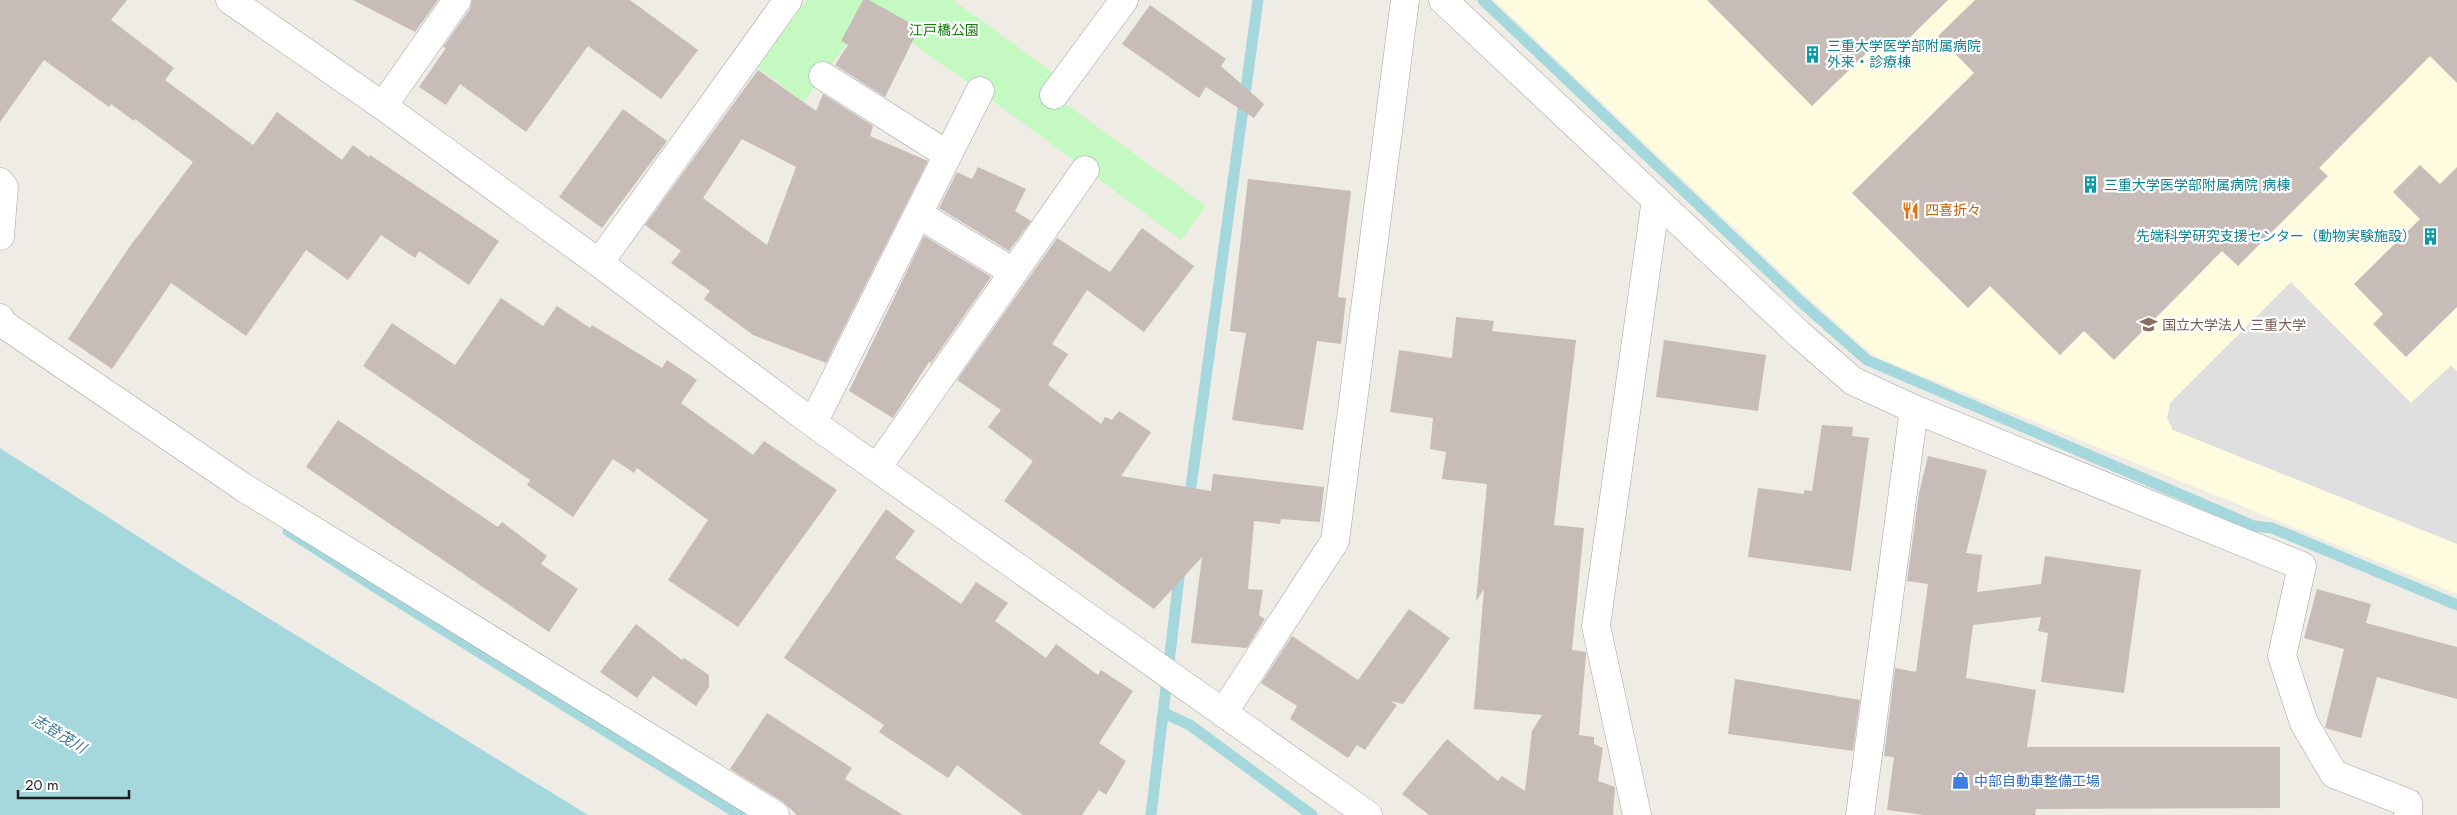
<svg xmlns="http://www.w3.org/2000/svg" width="2457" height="815" font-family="Jost,'Noto Sans JP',sans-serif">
<rect width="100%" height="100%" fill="#efebe5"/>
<!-- education -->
<path fill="#fffbde" d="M 1494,0 L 2457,0 L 2457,594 L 1874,356 L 1804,294 Z"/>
<!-- park -->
<path fill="#c4fac2" d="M 807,0 L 953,0 L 1056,75 L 1045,89 L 1206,206 L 1181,240 L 980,91 L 869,13 L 804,102 L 757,67 Z"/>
<!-- parking -->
<path fill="#dfdfdf" d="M 2291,282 L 2411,403 L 2451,365 L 2457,371 L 2457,544 L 2173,430 L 2167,418 L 2170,403 Z"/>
<!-- water -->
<path fill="#a5d8dd" d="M 0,448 L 192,571 L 588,815 L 0,815 Z"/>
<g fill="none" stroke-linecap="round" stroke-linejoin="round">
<!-- stream -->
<path stroke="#a5d8dd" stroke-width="11" d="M 1483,0 L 1800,301 L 1867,360 L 2254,526 L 2272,528 L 2457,605
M 1189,501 L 1258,0
M 288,531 L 378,589 L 740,815
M 1164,713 L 1190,725 L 1312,815
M 1151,815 L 1180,569"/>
</g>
<!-- building -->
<path fill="#c7bcb8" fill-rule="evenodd" d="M 0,0 L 127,0 L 111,20 L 174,68 L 165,80 L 253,145 L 277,112 L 342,160 L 353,145 L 369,157 L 370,155 L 499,241 L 469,285 L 419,251 L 415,258 L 381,235 L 348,280 L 306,250 L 246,336 L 171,283 L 112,369 L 68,339 L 128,249 L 193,162 L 135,119 L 134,121 L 111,104 L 109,107 L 44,60 L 0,122 Z
M 353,0 L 438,0 L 415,32 Z
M 472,0 L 630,0 L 698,50 L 661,99 L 588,46 L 526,132 L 460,84 L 446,105 L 419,87 L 446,48 L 443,47 L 470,9 Z
M 863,0 L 869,0 L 919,28 L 885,97 L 835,65 L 848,45 L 841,41 Z
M 1707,0 L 1948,0 L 1895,52 L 1882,38 L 1812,106 Z
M 1975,0 L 2457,0 L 2457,83 L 2430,56 L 2319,168 L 2328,176 L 2238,266 L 2222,251 L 2114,360 L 2084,331 L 2060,355 L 1990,286 L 1968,308 L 1852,193 L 1974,73 L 1938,36 Z
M 1150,5 L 1226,59 L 1221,66 L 1264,104 L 1254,118 L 1206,87 L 1199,98 L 1122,44 Z
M 758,70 L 816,111 L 823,94 L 873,126 L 870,136 L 928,161 L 826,363 L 753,335 L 704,299 L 710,291 L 671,263 L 681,251 L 645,225 ZM 742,139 L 796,167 L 767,245 L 703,198 Z
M 623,109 L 667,141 L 602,228 L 559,197 Z
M 2420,165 L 2440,184 L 2457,167 L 2457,307 L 2406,357 L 2373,324 L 2383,314 L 2354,284 L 2420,219 L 2393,192 Z
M 978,167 L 1026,189 L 1015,211 L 1031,221 L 1009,251 L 939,208 L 957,172 L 972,179 Z
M 1248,179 L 1351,191 L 1338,297 L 1346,298 L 1341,344 L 1317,341 L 1303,430 L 1232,420 L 1246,333 L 1230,331 Z
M 1142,228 L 1194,266 L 1144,332 L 1087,290 L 1052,344 L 1068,354 L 1048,385 L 1101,424 L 1105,417 L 1112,420 L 1119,411 L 1151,432 L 1121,476 L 1211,491 L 1213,474 L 1324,487 L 1320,522 L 1281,519 L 1280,524 L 1254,521 L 1248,589 L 1263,590 L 1259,615 L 1265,619 L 1247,648 L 1191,643 L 1202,557 L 1154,609 L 1004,501 L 1033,461 L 988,427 L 1001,410 L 957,380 L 1057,238 L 1110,272 Z
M 924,236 L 991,277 L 931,363 L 929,362 L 893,418 L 849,391 Z
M 501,298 L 543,326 L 557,306 L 590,328 L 592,325 L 662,368 L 667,360 L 697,380 L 681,403 L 753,455 L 764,441 L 837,490 L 738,627 L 668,580 L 708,520 L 637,468 L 634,473 L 613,459 L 573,517 L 527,485 L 530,480 L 363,366 L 392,323 L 455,365 Z
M 1456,317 L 1494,321 L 1492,331 L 1576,340 L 1554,525 L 1584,528 L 1572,650 L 1586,652 L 1586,655 L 1579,735 L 1594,737 L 1594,744 L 1603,748 L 1598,781 L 1615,787 L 1613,815 L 1429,815 L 1402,794 L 1447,739 L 1498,781 L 1502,776 L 1525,791 L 1532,731 L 1542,715 L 1474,709 L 1484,589 L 1476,601 L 1487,484 L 1442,479 L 1446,452 L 1430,449 L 1433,418 L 1390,412 L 1399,350 L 1452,358 Z
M 1664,340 L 1766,355 L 1758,411 L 1656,397 Z
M 338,420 L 498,527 L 502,522 L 547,556 L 541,564 L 578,589 L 549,632 L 306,467 Z
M 1822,425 L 1853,427 L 1852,436 L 1869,438 L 1851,571 L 1748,557 L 1758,488 L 1804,494 L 1804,490 L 1812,491 Z
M 1928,456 L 1987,470 L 1966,553 L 1982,555 L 1977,592 L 2041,584 L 2045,556 L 2141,570 L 2124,693 L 2041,682 L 2048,633 L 2038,631 L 2041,617 L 1973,625 L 1966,678 L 2036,690 L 2027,747 L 2280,747 L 2280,808 L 2036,809 L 2035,815 L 1924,815 L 1887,810 L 1894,757 L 1884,756 L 1895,668 L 1916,672 L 1928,584 L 1907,581 L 1919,493 Z
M 886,509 L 915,531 L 895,558 L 961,604 L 976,582 L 1008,603 L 995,621 L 1046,658 L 1056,644 L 1098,675 L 1101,670 L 1133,691 L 1099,743 L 1126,761 L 1106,795 L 1099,790 L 1082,815 L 1023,815 L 957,765 L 948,778 L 879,732 L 884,725 L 784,658 Z
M 2317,589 L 2371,604 L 2366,623 L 2457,647 L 2457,699 L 2377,677 L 2361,738 L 2325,728 L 2344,649 L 2304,638 Z
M 1409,609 L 1450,638 L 1403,704 L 1390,701 L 1397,705 L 1365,750 L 1357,745 L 1348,758 L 1290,719 L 1297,706 L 1261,683 L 1292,636 L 1358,680 Z
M 636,624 L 682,660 L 684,658 L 709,675 L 709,687 L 696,706 L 653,676 L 637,698 L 600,672 Z
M 1735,679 L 1860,700 L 1853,751 L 1728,734 Z
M 767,713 L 852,768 L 845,779 L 903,815 L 797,815 L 783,802 L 730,769 Z"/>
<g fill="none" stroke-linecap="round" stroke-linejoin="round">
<defs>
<path id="minor" d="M 230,0 L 383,106 L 599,263 L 813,423 L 1368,815
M 1443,0 L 1799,334 L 1853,381 L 1914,409 L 2302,566 L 2282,656 L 2304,723 L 2334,774 L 2408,803 L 2408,815
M 823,76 L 948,155
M 1054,95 L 1124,0
M 383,106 L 457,0
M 0,182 L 4,187 L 0,236
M 918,214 L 1013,272
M 599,263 L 788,0
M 0,318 L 2,323 L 243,487 L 775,815
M 813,423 L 980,91
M 877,468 L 1085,170
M 1223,713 L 1335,541 L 1405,0
M 1637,815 L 1596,626 L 1656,199
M 1860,815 L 1914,409"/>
</defs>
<!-- minor casing -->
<use href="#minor" stroke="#a3a3a3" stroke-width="29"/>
<!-- minor -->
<use href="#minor" stroke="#fff" stroke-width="28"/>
</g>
<!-- icons -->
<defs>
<symbol id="building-bare" viewBox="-9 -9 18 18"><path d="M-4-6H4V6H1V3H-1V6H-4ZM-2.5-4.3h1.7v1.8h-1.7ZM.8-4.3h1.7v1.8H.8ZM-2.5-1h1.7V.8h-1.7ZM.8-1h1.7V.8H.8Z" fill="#0f9aa8" stroke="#fff" stroke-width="2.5" paint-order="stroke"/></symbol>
<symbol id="restaurant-bare" viewBox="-9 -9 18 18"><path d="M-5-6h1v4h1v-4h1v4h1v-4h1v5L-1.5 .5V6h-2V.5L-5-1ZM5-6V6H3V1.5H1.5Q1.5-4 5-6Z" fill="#e8710a" stroke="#fff" stroke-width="2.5" paint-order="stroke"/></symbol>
<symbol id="university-bare" viewBox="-9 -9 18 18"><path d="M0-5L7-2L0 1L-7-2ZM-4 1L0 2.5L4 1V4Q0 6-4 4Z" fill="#8d6e63" stroke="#fff" stroke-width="2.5" paint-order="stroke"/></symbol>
<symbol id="shop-bare" viewBox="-9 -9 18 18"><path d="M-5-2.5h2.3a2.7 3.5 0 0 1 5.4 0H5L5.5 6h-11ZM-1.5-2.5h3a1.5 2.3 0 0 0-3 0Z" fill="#3f7fe0" stroke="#fff" stroke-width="2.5" paint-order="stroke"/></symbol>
</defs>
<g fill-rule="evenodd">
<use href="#building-bare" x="1800" y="42" width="25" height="25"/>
<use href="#building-bare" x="2078" y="172" width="25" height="25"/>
<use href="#restaurant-bare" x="1898" y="198" width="25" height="25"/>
<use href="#building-bare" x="2418" y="224" width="25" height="25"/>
<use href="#university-bare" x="2136" y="312" width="25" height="25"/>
<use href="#shop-bare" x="1948" y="768" width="25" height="25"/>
</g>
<g text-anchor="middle" stroke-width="4.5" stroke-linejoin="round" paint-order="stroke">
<!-- park labels -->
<g font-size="14" fill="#117e0b" stroke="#fff">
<text x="944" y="35">江戸橋公園</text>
</g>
<!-- culture labels -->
<g font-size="14" fill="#0d838f" stroke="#fff" text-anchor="start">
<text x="1827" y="51">三重大学医学部附属病院<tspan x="1827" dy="16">外来・診療棟</tspan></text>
<text x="2104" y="190">三重大学医学部附属病院 病棟</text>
<text x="2416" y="241" text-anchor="end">先端科学研究支援センター（動物実験施設）</text>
</g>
<!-- food labels -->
<g font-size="14" fill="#c56008" stroke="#fff" text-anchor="start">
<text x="1925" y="215">四喜折々</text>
</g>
<!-- education labels -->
<g font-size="14" fill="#785e54" stroke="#fff" text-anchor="start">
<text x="2162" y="330">国立大学法人 三重大学</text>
</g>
<!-- shop labels -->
<g font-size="14" fill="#366cbe" stroke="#fff" text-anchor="start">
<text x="1974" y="786">中部自動車整備工場</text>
</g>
<!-- water labels -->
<g font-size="15" font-style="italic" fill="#417897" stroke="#fff">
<text transform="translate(59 734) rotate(31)" y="5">志登茂川</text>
</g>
</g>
<!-- scale -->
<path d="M18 790v8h111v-8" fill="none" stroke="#1f1f1f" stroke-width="2.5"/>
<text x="25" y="790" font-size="15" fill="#1f1f1f" stroke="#ffffff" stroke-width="4" paint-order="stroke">20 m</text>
</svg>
